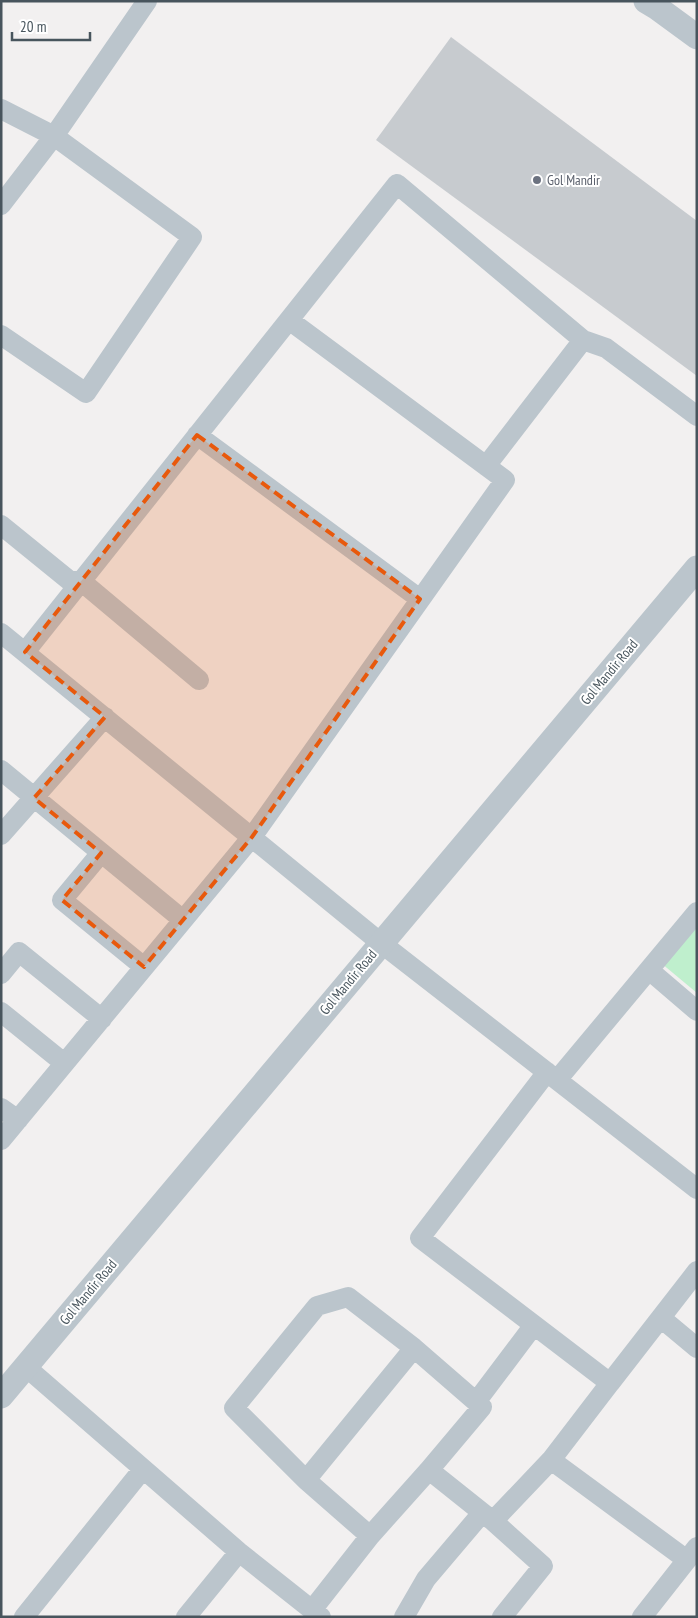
<svg xmlns="http://www.w3.org/2000/svg" width="698" height="1618" font-family="'PT Sans Narrow',sans-serif">
<rect width="100%" height="100%" fill="#f2f0f0"/>
<!-- green -->
<path fill="#bfefcd" d="M 697,921 L 697,993 L 661,963 Z"/>
<!-- building -->
<path fill="#c7cbcf" d="M 451,37 L 697,221 L 697,376 L 376,140 Z"/>
<g fill="none" stroke-linecap="round" stroke-linejoin="round">
<!-- minor -->
<path stroke="#bbc5cc" stroke-width="20" d="M 1,109 L 54,136 L 192,237 L 86,393 L 1,335
M 1,205 L 54,136 L 147,1
M 197,435 L 420,599
M 486,466 L 583,340
M 1,525 L 70,581 L 81,581 L 199,680
M 1,633 L 381,943 L 697,1189
M 25,652 L 397,184 L 583,340 L 606,348 L 697,416
M 1,770 L 183,920
M 1,835 L 105,717
M 101,853 L 62,900 L 144,967
M 649,970 L 697,1011
M 1,974 L 19,952 L 102,1019
M 1,1012 L 64,1063
M 547,1072 L 420,1238 L 610,1383 L 697,1271
M 557,1080 L 697,912
M 1,1108 L 18,1120
M 1,1140 L 252,837 L 505,480 L 289,320
M 661,1318 L 697,1348
M 26,1367 L 239,1552 L 321,1617
M 610,1383 L 551,1460 L 687,1560
M 476,1402 L 534,1325
M 429,1470 L 370,1536 L 306,1480 L 414,1348 L 482,1407 L 429,1470 L 493,1521
M 306,1480 L 234,1408 L 317,1306 L 348,1297 L 414,1348
M 312,1610 L 370,1536
M 24,1617 L 143,1469
M 186,1617 L 239,1552
M 404,1617 L 426,1579 L 482,1513 L 493,1521
M 502,1617 L 543,1566 L 493,1521 L 551,1460
M 642,1617 L 697,1547"/>
<!-- tertiary -->
<path stroke="#bbc5cc" stroke-width="25" d="M 646,1 L 656,7 L 697,37
M 1,1396 L 697,568"/>
</g>
<!-- marked area -->
<path fill="#e8590c" fill-opacity="0.2" stroke="#e8590c" stroke-width="4" stroke-dasharray="10 6" stroke-linejoin="round" d="M 197,435 L 420,599 L 252,837 L 144,967 L 62,900 L 101,853 L 34,798 L 105,717 L 25,652 Z"/>
<!-- markers -->
<circle fill="#6b7280" stroke="#fff" stroke-width="2" cx="537" cy="180" r="5"/>
<g text-anchor="middle" stroke-width="4" stroke-linejoin="round" paint-order="stroke">
<!-- worship labels -->
<g font-size="14" fill="#5b616d" stroke="#fff" text-anchor="start">
<text x="547" y="185">Gol Mandir</text>
</g>
<!-- street labels -->
<g font-size="14" fill="#48555d" stroke="#fff">
<text transform="translate(609 672) rotate(-50)" y="5">Gol Mandir Road</text>
<text transform="translate(348 982) rotate(-50)" y="5">Gol Mandir Road</text>
<text transform="translate(88 1292) rotate(-50)" y="5">Gol Mandir Road</text>
</g>
</g>
<!-- border -->
<rect width="698" height="1618" fill="none" stroke="#48555d" stroke-width="5"/>
<!-- scale -->
<path d="M12 32v8h78v-8" fill="none" stroke="#48555d" stroke-width="2.5"/>
<text x="20" y="32" font-size="15" fill="#48555d" stroke="#ffffff" stroke-width="4" paint-order="stroke">20 m</text>
</svg>
